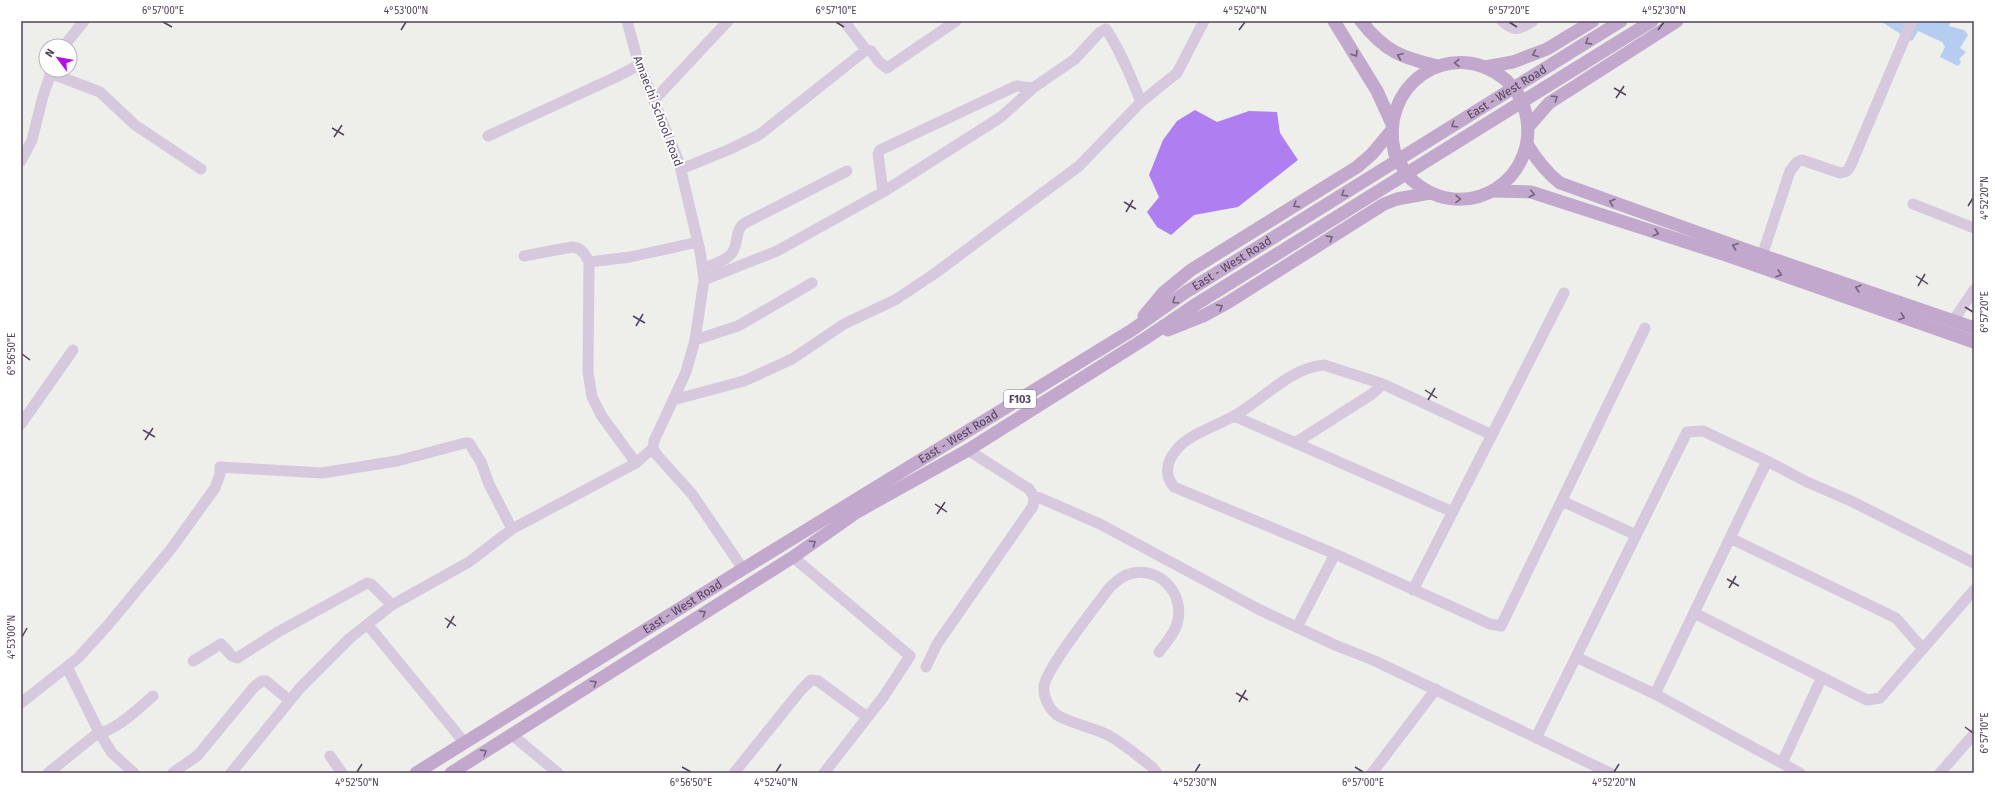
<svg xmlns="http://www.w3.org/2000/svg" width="1995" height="794" font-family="'Fira Sans',sans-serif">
<rect width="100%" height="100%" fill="#eeeeeb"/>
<!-- green -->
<path fill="#b5cdf1" d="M 1880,21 L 1951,21 L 1949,26 L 1964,30 L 1968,35 L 1960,48 L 1966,52 L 1959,59 L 1961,62 L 1958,66 L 1940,57 L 1945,47 L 1942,42 L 1918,31 L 1912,41 Z"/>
<!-- water -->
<path fill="#af7ff1" d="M 1195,110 L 1217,122 L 1249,111 L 1277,112 L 1280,133 L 1298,160 L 1238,207 L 1194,215 L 1171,235 L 1157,227 L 1147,212 L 1159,197 L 1149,175 L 1163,140 L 1177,121 Z"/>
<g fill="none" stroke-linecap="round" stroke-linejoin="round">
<!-- minor -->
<path stroke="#d6c8dd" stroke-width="11" d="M 627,21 L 639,65 L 679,162 L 700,251 L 704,280 L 695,340 L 686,372 L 654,441 L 653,448 L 656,454 L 692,494 L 743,569
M 844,21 L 866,50
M 1502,21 C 1515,33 1520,29 1533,21
M 64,46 L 84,21
M 50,73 L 100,92 L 135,125 L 201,169
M 654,100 L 728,21
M 488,136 L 616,77 L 639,65
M 21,161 L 32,140 L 43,96 L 52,70
M 681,169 L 728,150 L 759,135 L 866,50 L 871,51 L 879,62 L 887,68 L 956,21
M 883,192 L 878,154 L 880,150 L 1016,86 L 1033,88
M 1913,204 L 1974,228
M 524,256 L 572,247 C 582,248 585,254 589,262 L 588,372 L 592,397 L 601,415 L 636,463
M 1762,256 L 1790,171 L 1797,162 L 1802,160 L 1840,173 L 1847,171 L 1850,167 L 1912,21
M 589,262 L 630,257 L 698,242
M 703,268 C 712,265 724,262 731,254 C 740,244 733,231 745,223 L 847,171
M 704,280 L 777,251 L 883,192 L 1001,117 L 1033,88 L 1075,59 L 1099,33 L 1106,29 C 1121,52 1131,77 1141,102
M 1953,321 L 1974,290
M 695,340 L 738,326 L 812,283
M 1383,384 L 1324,365 C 1289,368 1262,401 1232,417 C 1216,426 1188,435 1177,449 C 1166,462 1164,475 1174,487 L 1335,554 L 1490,624 L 1501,626 L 1645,328
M 673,400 L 744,381 L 792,359 L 844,324 L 895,300 L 934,274 L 1079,166 L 1141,102 L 1177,73 L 1204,21
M 1234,416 L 1453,512
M 21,424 L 73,350
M 1295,443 L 1372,394 L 1383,384 L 1492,435
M 1034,497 L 1040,498 L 1100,524 L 1260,610 L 1335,645 L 1375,661 L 1610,773
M 1562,501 L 1636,535
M 1730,538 L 1896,618 L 1923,649
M 793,557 L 910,656 L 884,696 L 824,773
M 1413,590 L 1564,293
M 1694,613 L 1867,700 L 1880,698 L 1974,590
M 368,625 L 464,742
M 1297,627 L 1335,554
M 1576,657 L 1655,694 L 1767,461
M 193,661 L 221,644 L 232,656 L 237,658 L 278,632 L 367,583 L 371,584 L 392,605
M 67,667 L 99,732 L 112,753 L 134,773
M 926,667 L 937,644 L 1033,506 L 1034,497 L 1029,489 L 968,450
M 1655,694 L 1800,773
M 21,703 L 78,658 L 108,625 L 171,549 L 215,488 L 220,474 L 220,467 L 322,473 L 397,461 L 465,443 L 469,443 L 481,462 L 489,484 L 512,529
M 512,735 L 558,773
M 1536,738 L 1687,432 L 1703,431 L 1767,461 L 1807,482 L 1851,501 L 1974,563
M 330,756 L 342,773
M 1782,763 L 1822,677
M 48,773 L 99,732 C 114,733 141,706 153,696
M 173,773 C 181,766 190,762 198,755 L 254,687 L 262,681 L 266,681 L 289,700
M 231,773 L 300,688 L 350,638 L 392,605 L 469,562 L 512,529 L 636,463 L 653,448
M 734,773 L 801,690 L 811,680 L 818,681 L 867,717
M 1157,773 L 1152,767 C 1138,756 1124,744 1108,735 C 1092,727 1072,724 1057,715 C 1048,708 1043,696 1044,686 C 1047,667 1096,606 1110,587 C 1117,581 1123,575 1133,573 C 1161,568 1183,593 1178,620 C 1176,632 1166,643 1159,652
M 1372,773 L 1436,689
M 1940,773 L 1974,734"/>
<!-- major -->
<g stroke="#c2a8cd" stroke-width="13">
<path d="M 1334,21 L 1377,91 L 1392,124"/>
<path d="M 1361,21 C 1384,51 1402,58 1438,66"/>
<path d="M 1485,67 L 1513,62 L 1547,49 L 1593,21"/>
<path d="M 1529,126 L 1549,103 L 1677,21"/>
<path d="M 1527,144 C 1536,159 1546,172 1560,183 L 1744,249 L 1974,328"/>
<path d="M 1395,154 C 1377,86 1450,34 1506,80"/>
<path d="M 1411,179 C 1466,230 1546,177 1524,107"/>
<path d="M 1493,191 L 1531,192 L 1726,255 L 1974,342"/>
<path d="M 1144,316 L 1164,292 L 1191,270 L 1357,167 L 1372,154 L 1392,130"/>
<path d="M 1168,330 L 1203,316 L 1227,303 L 1384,204 L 1397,199 L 1430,193"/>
<path id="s1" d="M 416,773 L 743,569 L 1132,330 L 1186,292 L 1621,21"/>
<path d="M 451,773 L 793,557 L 857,512 L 968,450 L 1146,338 L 1198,303 L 1652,21"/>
</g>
<!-- major-bridge -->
<path stroke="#c2a8cd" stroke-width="13" d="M 1506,80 L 1517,92 L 1524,107
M 1395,154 L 1404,170 L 1411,179"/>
</g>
<!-- one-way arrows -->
<defs><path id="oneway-chevron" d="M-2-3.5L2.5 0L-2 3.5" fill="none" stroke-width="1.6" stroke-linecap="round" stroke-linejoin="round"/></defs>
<g stroke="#74617c">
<use href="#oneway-chevron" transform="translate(1588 42) rotate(148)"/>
<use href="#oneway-chevron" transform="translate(1355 54) rotate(58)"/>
<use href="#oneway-chevron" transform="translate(1535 54) rotate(158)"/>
<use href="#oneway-chevron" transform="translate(1400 56) rotate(-158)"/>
<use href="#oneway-chevron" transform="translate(1457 63) rotate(177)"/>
<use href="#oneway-chevron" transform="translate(1555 98) rotate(-35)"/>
<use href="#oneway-chevron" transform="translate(1454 125) rotate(148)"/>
<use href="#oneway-chevron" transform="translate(1344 194) rotate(148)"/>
<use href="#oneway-chevron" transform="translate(1532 194) rotate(11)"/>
<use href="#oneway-chevron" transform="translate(1458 199) rotate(1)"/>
<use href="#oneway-chevron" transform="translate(1612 202) rotate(-161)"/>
<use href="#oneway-chevron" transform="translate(1296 205) rotate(148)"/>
<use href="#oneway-chevron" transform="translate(1656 233) rotate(18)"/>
<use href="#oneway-chevron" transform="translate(1330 238) rotate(-32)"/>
<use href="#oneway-chevron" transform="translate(1735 246) rotate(-160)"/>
<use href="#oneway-chevron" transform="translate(1779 274) rotate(19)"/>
<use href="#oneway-chevron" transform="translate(1858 288) rotate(-161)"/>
<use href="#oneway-chevron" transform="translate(1175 301) rotate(145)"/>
<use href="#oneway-chevron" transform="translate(1220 307) rotate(-29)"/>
<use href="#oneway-chevron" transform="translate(1902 317) rotate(19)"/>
<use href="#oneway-chevron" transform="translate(813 543) rotate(-35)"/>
<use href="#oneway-chevron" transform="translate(703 613) rotate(-32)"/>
<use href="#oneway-chevron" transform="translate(594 683) rotate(-32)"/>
<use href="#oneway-chevron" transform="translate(484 752) rotate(-32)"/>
</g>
<!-- ticks -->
<path fill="none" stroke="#52435a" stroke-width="1.5" d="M 163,22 L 172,27M 836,22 L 844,27M 1509,22 L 1517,27M 401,30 L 406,22M 1239,30 L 1245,22M 1658,30 L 1664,22M 1614,88 L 1626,95M 1616,98 L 1624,86M 332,128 L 344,135M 334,137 L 342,125M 1124,202 L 1136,209M 1968,206 L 1973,198M 1126,212 L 1133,200M 1916,276 L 1928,284M 1918,286 L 1925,274M 1965,307 L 1973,312M 633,316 L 645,323M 636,326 L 643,314M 22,354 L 30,360M 1425,390 L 1437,398M 1428,400 L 1435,388M 143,430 L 155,437M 145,440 L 153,428M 935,504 L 947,512M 937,514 L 945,502M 1727,579 L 1739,586M 1729,588 L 1736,576M 445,618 L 456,626M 447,628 L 454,616M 22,637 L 27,628M 1236,693 L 1248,700M 1239,702 L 1246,690M 1965,727 L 1973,733M 682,767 L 691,772M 1355,767 L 1363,772M 357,772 L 362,764M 776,772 L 781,764M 1195,772 L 1200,764M 1614,772 L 1619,764"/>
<g text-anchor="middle" stroke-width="4" stroke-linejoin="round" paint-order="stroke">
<!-- shield labels -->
<rect fill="#fff" stroke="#867b8c" stroke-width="1" x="1004" y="390" width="32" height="18" rx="3"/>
<g font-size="11" font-weight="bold" fill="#52435a">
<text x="1020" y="403">F103</text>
</g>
<!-- street labels -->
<g font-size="12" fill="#52435a" stroke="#fff">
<text dy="4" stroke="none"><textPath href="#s1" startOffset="1286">East - West Road</textPath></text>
<text transform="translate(658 111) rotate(69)" y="4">Amaechi School Road</text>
<text dy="4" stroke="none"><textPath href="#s1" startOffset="962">East - West Road</textPath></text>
<text dy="4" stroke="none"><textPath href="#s1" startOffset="638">East - West Road</textPath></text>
<text dy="4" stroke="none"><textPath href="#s1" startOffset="314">East - West Road</textPath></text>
</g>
</g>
<!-- border -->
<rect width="1995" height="794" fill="none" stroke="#ffffff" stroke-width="44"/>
<!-- north arrow -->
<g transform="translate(58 58) rotate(302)"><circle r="19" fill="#ffffff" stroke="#bab4bd"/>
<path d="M0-3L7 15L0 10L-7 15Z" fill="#b60ee6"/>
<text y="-6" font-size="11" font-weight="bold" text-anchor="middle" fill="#52435a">N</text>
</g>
<rect x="22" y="22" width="1951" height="750" fill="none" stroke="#52435a" stroke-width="1.5"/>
<g font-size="10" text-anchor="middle" fill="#52435a">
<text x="163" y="14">6°57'00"E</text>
<text x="406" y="14">4°53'00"N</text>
<text x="836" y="14">6°57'10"E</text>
<text x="1245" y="14">4°52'40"N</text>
<text x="1509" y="14">6°57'20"E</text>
<text x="1664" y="14">4°52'30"N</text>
<text transform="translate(1984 198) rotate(-90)" y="4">4°52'20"N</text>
<text transform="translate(1984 312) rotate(-90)" y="4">6°57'20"E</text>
<text transform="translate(11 354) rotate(-90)" y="4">6°56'50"E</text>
<text transform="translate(11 637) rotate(-90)" y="4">4°53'00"N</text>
<text transform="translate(1984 733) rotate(-90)" y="4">6°57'10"E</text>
<text x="357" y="786">4°52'50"N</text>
<text x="691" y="786">6°56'50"E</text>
<text x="776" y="786">4°52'40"N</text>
<text x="1195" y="786">4°52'30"N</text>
<text x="1363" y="786">6°57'00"E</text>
<text x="1614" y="786">4°52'20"N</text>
</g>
</svg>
